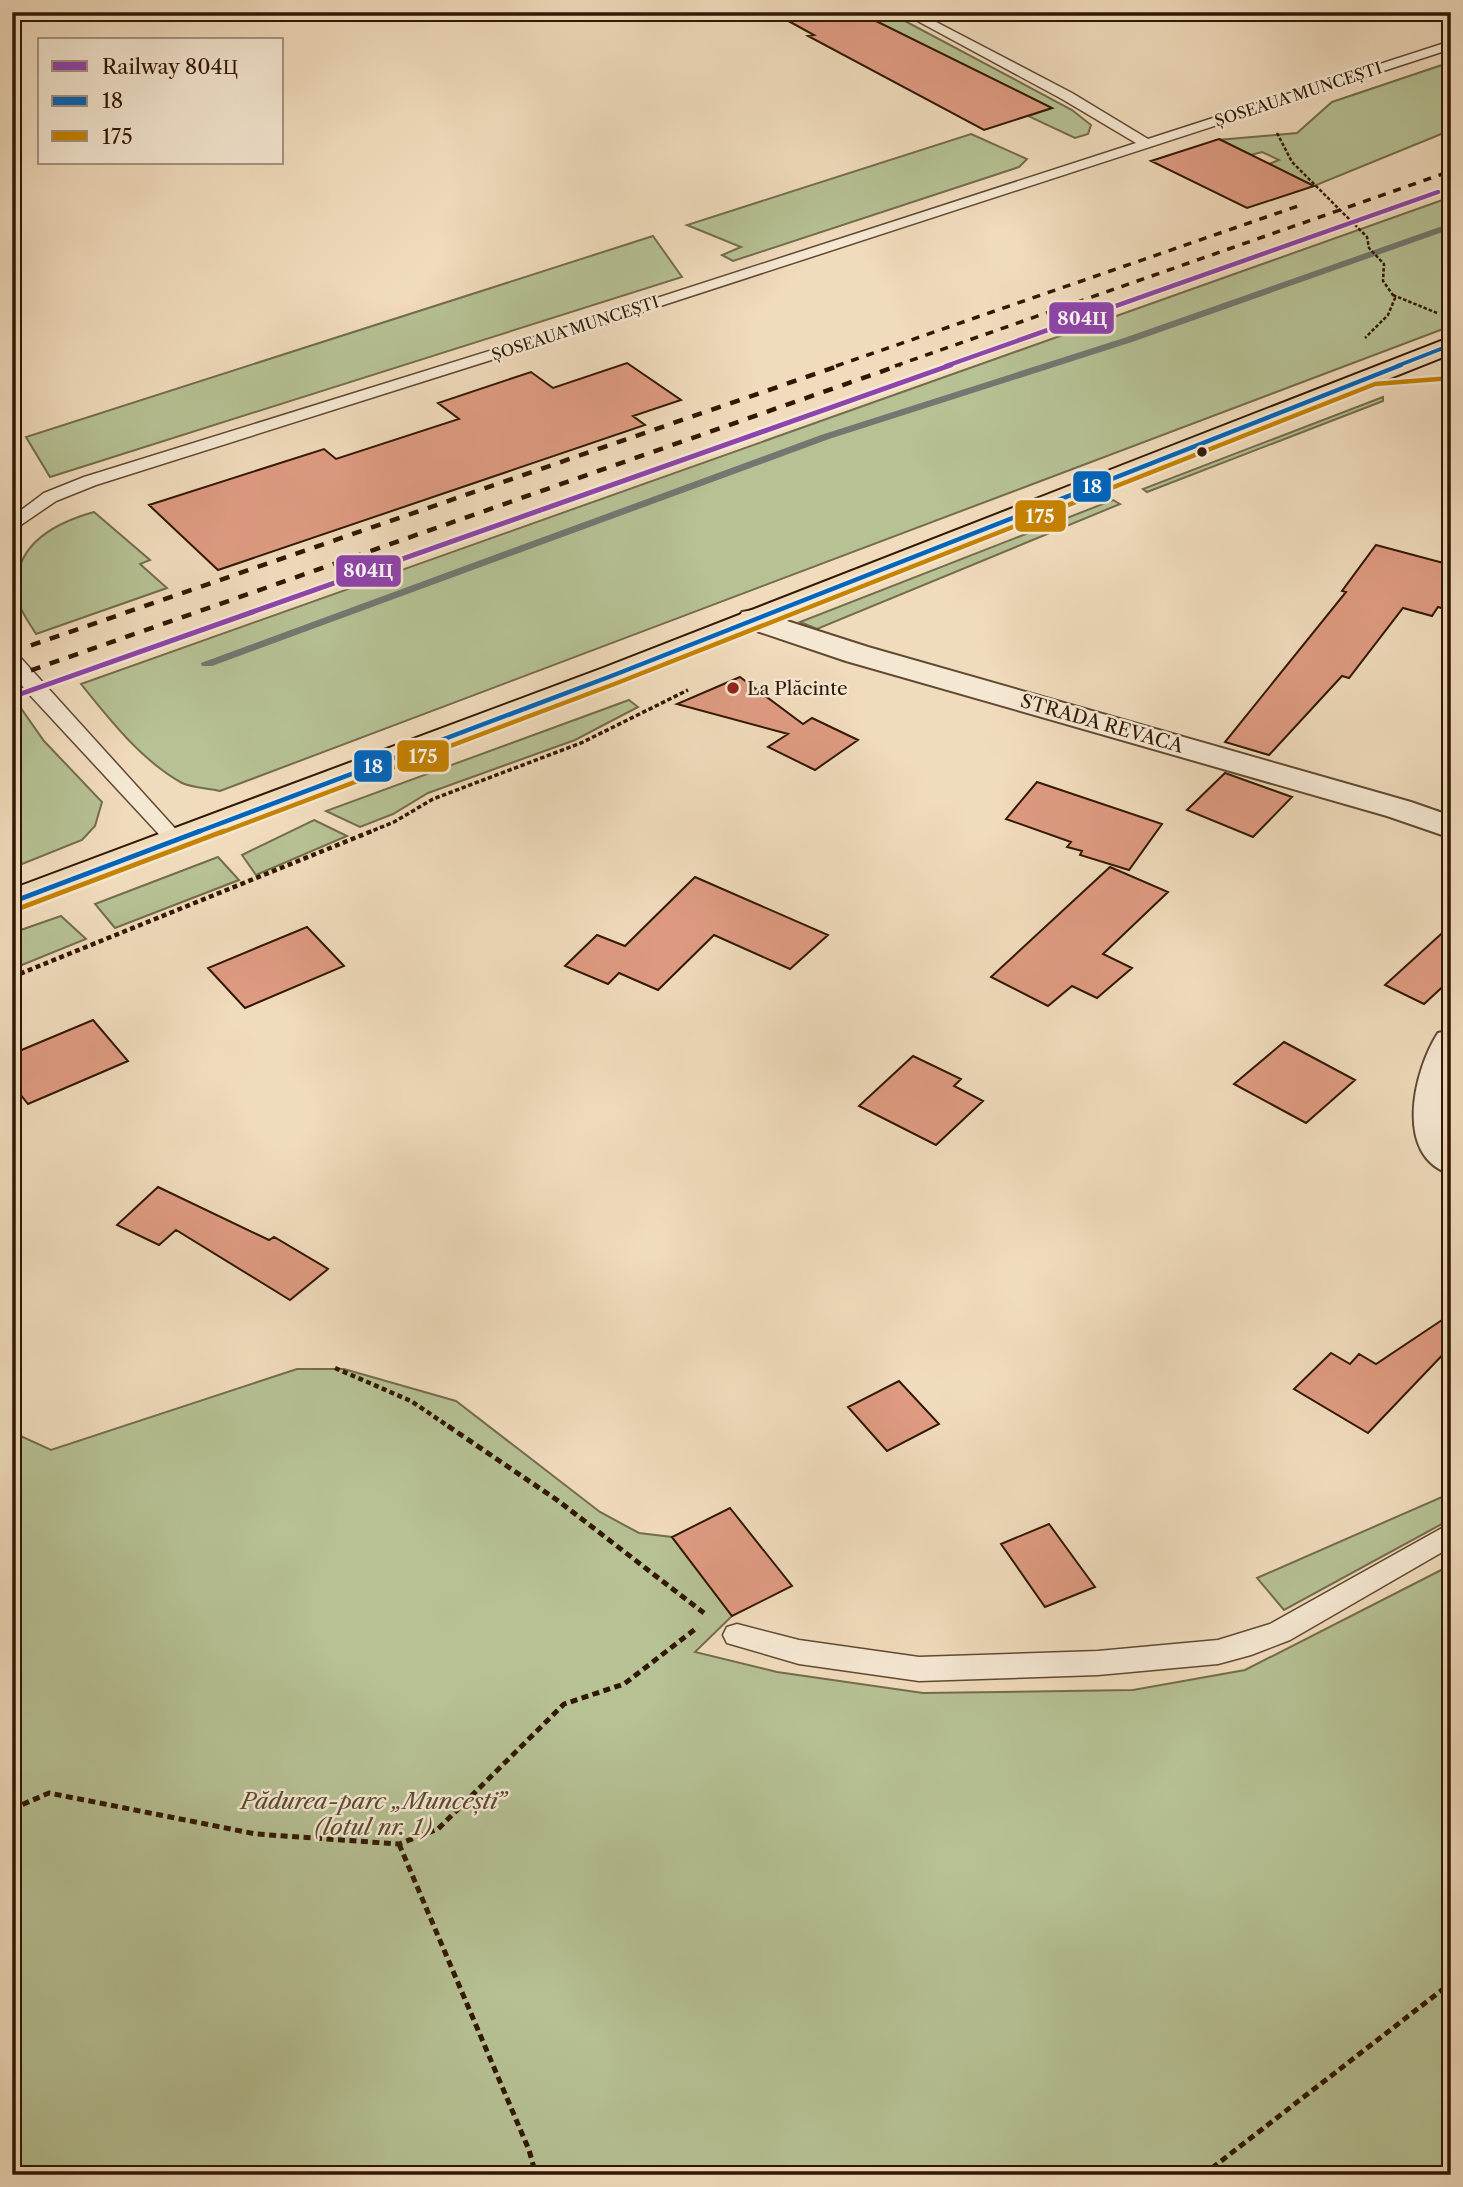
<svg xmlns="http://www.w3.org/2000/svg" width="1463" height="2187" font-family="'Libre Caslon Text',serif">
<rect width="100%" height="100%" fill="#f0dbbc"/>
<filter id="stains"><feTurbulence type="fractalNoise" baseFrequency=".00286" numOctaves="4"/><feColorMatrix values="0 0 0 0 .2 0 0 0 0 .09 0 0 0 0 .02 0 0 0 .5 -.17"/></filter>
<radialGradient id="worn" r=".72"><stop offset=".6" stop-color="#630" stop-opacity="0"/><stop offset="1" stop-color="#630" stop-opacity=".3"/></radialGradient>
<!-- green -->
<path fill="#b6c194" stroke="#746c4c" stroke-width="2" d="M 770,12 L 890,13 L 1072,110 L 1091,125 L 1088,134 L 1075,138 L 1028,116 L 1052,108 L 946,56 L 827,14 L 778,15 Z
M 1451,62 L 1451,130 L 1314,186 L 1269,164 L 1279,160 L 1262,152 L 1251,155 L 1218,140 L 1297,133 L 1332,102 Z
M 971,134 L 1027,159 L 1019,167 L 733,261 L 722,255 L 741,247 L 687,225 Z
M 1451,197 L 1451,326 L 220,791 C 208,788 193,788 182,783 C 142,761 109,719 81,684 Z
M 653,236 L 682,277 L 50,477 L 26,437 Z
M 1383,397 L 1383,401 L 1147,492 L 1143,489 Z
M 1113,500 L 1120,504 L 817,629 L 800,622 Z
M 94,512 L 150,560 L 140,564 L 167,588 L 36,634 C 30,624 20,611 18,600 C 9,548 51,524 94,512 Z
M 629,700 L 638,707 L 575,740 L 428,793 L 393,814 L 360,827 L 326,811 Z
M 18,704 L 44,741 L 102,802 L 95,826 L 82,840 L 12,868 L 12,706 Z
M 314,820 L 347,836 L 256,875 L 242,855 Z
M 218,857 L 239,880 L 115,928 L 95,904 Z
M 61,916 L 86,939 L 12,969 L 12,933 Z
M 297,1369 L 344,1369 L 456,1401 L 600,1512 L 639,1533 L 672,1537 L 732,1616 L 695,1652 L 777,1672 L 923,1693 L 1133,1690 L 1245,1670 L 1451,1565 L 1451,2175 L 12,2175 L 12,1432 L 51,1450 Z
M 1451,1493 L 1451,1519 L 1284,1610 L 1257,1578 Z"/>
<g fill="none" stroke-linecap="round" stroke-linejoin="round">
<!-- stream -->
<path fill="#727871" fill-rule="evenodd" d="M 1451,223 L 1451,229 L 1132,342 L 829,439 L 212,666 L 202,666 L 201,663 L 821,435 L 1124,338 Z"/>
</g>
<!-- building -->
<path fill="#df9b82" stroke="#311703" stroke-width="2" d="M 772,12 L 810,12 L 872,19 L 1052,108 L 984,130 L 808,36 L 814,35 Z
M 1219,139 L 1314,186 L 1247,208 L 1151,161 Z
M 627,363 L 681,400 L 633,416 L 645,425 L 218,570 L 149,505 L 324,449 L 336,459 L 459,419 L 438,403 L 531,372 L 553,388 Z
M 1376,545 L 1451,565 L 1451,611 L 1438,607 L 1432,616 L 1403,608 L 1349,678 L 1342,676 L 1269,755 L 1225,742 L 1346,592 L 1342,591 Z
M 740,677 L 803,724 L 812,718 L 858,740 L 815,770 L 768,747 L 788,734 L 677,704 Z
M 1225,773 L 1292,797 L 1253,837 L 1187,810 Z
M 1037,782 L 1162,824 L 1129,870 L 1080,855 L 1082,851 L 1067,847 L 1071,842 L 1006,819 Z
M 1110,867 L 1168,892 L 1103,954 L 1132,968 L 1097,998 L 1072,986 L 1048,1006 L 991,977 Z
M 695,877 L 828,935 L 790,969 L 714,935 L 658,990 L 619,973 L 608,984 L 565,966 L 597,935 L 625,946 Z
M 1451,925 L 1451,979 L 1424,1004 L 1385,985 Z
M 307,927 L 344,966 L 245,1008 L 208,968 Z
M 93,1020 L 128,1061 L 28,1104 L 12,1084 L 12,1054 Z
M 1284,1042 L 1355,1080 L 1306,1123 L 1234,1084 Z
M 913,1056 L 961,1079 L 954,1086 L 983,1101 L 936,1145 L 859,1106 Z
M 158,1187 L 269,1240 L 274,1237 L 328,1269 L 290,1300 L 176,1230 L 159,1245 L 117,1225 Z
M 1451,1314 L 1451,1346 L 1368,1433 L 1294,1389 L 1331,1353 L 1350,1364 L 1359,1354 L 1376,1364 Z
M 899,1381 L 939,1424 L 887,1451 L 848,1407 Z
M 730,1508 L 792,1586 L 732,1616 L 672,1537 Z
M 1049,1524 L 1095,1587 L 1045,1607 L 1001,1544 Z"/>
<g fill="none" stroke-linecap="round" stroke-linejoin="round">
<defs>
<path id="service" d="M 901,12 L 917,12 L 1072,93 L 1148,139 L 1451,41 L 1451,49 L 602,325 L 96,485 L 56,501 L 12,531 L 12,517 L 44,493 L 84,477 L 592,319 L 1136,143 L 1062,99 Z
M 12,654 L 19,656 L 182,836 L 185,840 L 182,844 L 168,844 L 28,693 L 12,673 Z
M 1451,1523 L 1451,1547 L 1290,1640 L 1251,1655 L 1218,1664 L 1098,1675 L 919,1681 L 799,1664 L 727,1643 L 723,1635 L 727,1627 L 737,1624 L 799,1640 L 919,1657 L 1098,1651 L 1218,1640 L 1270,1624 Z"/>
<path id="minor" d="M 753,610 L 868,647 L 1411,802 L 1451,816 L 1451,838 L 1387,816 L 846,661 L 742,626 L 738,619 L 742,612 Z
M 1451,1030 L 1451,1174 C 1393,1157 1414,1070 1438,1033 Z"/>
<path id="primary" d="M 1451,337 L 1451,354 L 625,682 L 12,913 L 12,889 L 603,668 Z"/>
</defs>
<!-- service casing -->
<use href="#service" stroke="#614831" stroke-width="3"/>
<!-- minor casing -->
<use href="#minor" stroke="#614831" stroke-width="4"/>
<!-- primary casing -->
<use href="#primary" stroke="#311703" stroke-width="4"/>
<!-- path-far3 -->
<path stroke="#311703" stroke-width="2.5" stroke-dasharray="3.5 2" stroke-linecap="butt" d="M 1277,133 L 1292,162 L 1367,237 L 1369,248 L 1384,264 L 1383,281 L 1395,298 L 1388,315 L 1365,338
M 1393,295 L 1437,313"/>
<!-- path-far2 -->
<path stroke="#311703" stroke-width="3.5" stroke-dasharray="4.5 2.5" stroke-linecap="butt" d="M 367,833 L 394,822 L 433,799 L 581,743 L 688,690"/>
<!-- path-far1 -->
<path stroke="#311703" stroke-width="4.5" stroke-dasharray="5 3.5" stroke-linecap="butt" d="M 12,977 L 372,831
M 335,1368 L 411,1401 L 451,1428"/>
<!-- path -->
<path stroke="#311703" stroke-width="5" stroke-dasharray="7 4.5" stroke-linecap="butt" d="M 448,1426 L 557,1500 L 704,1613
M 12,1809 L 49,1793 L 256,1834 L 399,1844 L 438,1829 L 564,1704 L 624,1684 L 698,1627
M 399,1844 L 529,2150 L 536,2175
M 1203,2175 L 1451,1983"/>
<!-- service -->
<use href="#service" fill="#f5e8d3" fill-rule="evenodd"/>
<!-- minor -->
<use href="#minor" fill="#f5e8d3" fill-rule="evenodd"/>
<!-- primary -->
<use href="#primary" fill="#f0dbbc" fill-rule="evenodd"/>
<!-- rail-far1 -->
<path stroke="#311703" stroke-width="3.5" stroke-dasharray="8 8" stroke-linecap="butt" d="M 1438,192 L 1451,188
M 836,366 L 1298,206
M 895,366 L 1451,171"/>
<!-- rail -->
<path stroke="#311703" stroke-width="4.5" stroke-dasharray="10 10" stroke-linecap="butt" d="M 12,652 L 841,365
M 12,677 L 900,365"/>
<defs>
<path id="bus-1-far2" d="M 1397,366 L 1451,345"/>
<path id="bus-1-far1" d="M 195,833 L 614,675 L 1401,365"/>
<path id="bus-1" d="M 12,902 L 200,831"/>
<path id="bus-2-far1" d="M 220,833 L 617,683 L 1375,384 L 1451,378"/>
<path id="bus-2" d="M 15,910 L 224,831"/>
</defs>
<!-- bus-1-far2 casing -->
<use href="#bus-1-far2" stroke="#f5e8d3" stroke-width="7"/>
<!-- bus-1-far1 casing -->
<use href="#bus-1-far1" stroke="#f5e8d3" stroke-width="9"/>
<!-- bus-1 casing -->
<use href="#bus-1" stroke="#f5e8d3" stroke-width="10"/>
<!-- bus-2-far1 casing -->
<use href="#bus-2-far1" stroke="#f5e8d3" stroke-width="9"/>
<!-- bus-2 casing -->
<use href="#bus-2" stroke="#f5e8d3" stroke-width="10"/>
<!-- bus-1-far2 -->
<use href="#bus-1-far2" stroke="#0065bd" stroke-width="3.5"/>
<!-- bus-1-far1 -->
<use href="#bus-1-far1" stroke="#0065bd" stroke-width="4.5"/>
<!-- bus-1 -->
<use href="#bus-1" stroke="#0065bd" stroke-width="5"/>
<!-- bus-2-far1 -->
<use href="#bus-2-far1" stroke="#c68201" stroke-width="4.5"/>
<!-- bus-2 -->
<use href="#bus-2" stroke="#c68201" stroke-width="5"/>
<defs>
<path id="rail-1-far1" d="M 946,366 L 1438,192"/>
<path id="rail-1" d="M 12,697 L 951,365"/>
</defs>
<!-- rail-1-far1 casing -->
<use href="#rail-1-far1" stroke="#f5e8d3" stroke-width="8"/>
<!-- rail-1 casing -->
<use href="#rail-1" stroke="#f5e8d3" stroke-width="10"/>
<!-- rail-1-far1 -->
<use href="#rail-1-far1" stroke="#8e44ad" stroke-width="4.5"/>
<!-- rail-1 -->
<use href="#rail-1" stroke="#8e44ad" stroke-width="5"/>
</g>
<!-- markers -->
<circle fill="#311703" stroke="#f5e8d3" stroke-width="2.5" cx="1202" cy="452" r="6"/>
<circle fill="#8f2418" stroke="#f5e8d3" stroke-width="2.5" cx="733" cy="688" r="7"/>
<g text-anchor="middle" stroke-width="5" stroke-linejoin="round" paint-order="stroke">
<!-- far-street labels -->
<g font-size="16" fill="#311703" stroke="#f5e8d3">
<text transform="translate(1298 94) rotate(-18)" y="6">ȘOSEAUA MUNCEȘTI</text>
<text transform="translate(575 328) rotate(-18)" y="6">ȘOSEAUA MUNCEȘTI</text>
</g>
<!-- poi labels -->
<g font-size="19" fill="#311703" stroke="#f5e8d3" text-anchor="start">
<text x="747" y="695">La Plăcinte</text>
</g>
<!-- street labels -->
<g font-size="19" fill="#311703" stroke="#f5e8d3">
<text transform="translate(1102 723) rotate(16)" y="7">STRADA REVACA</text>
</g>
<!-- near-park labels -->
<g font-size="23" font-style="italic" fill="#594a2e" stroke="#f5e8d3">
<text x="373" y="1809">Pădurea-parc „Muncești”<tspan x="373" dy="26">(lotul nr. 1)</tspan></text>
</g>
</g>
<g stroke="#f5e8d3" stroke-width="2.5">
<rect x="1048" y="301" width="67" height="34" rx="7" fill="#8e44ad"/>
<rect x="1072" y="470" width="40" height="33" rx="7" fill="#0065bd"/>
<rect x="1014" y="499" width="53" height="34" rx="7" fill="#c68201"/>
<rect x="335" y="554" width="67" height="34" rx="7" fill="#8e44ad"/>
<rect x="396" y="739" width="54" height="34" rx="7" fill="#c68201"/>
<rect x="353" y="749" width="40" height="34" rx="7" fill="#0065bd"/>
</g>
<g font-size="19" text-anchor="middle" font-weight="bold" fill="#fff">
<text x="1082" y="325">804Ц</text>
<text x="1092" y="493">18</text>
<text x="1040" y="523">175</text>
<text x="368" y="577">804Ц</text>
<text x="423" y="763">175</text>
<text x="373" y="773">18</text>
</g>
<!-- margin -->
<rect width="1463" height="2187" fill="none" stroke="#f0dbbc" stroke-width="42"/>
<rect x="14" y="14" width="1435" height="2159" fill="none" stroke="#311703" stroke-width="3.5"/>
<rect x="21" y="21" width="1421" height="2145" fill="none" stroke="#311703" stroke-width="2"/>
<!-- legend -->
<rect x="38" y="38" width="245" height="126" fill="#f5e8d3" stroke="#a79480" stroke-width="2"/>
<rect x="52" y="61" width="35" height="10" fill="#8e44ad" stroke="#a79480" stroke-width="2"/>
<text x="102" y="74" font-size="21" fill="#311703">Railway 804Ц</text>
<rect x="52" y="96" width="35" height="10" fill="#0065bd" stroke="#a79480" stroke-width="2"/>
<text x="102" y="108" font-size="21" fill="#311703">18</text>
<rect x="52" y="131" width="35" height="10" fill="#c68201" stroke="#a79480" stroke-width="2"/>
<text x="102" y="144" font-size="21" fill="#311703">175</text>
<rect width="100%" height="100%" filter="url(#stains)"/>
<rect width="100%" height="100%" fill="url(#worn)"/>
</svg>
